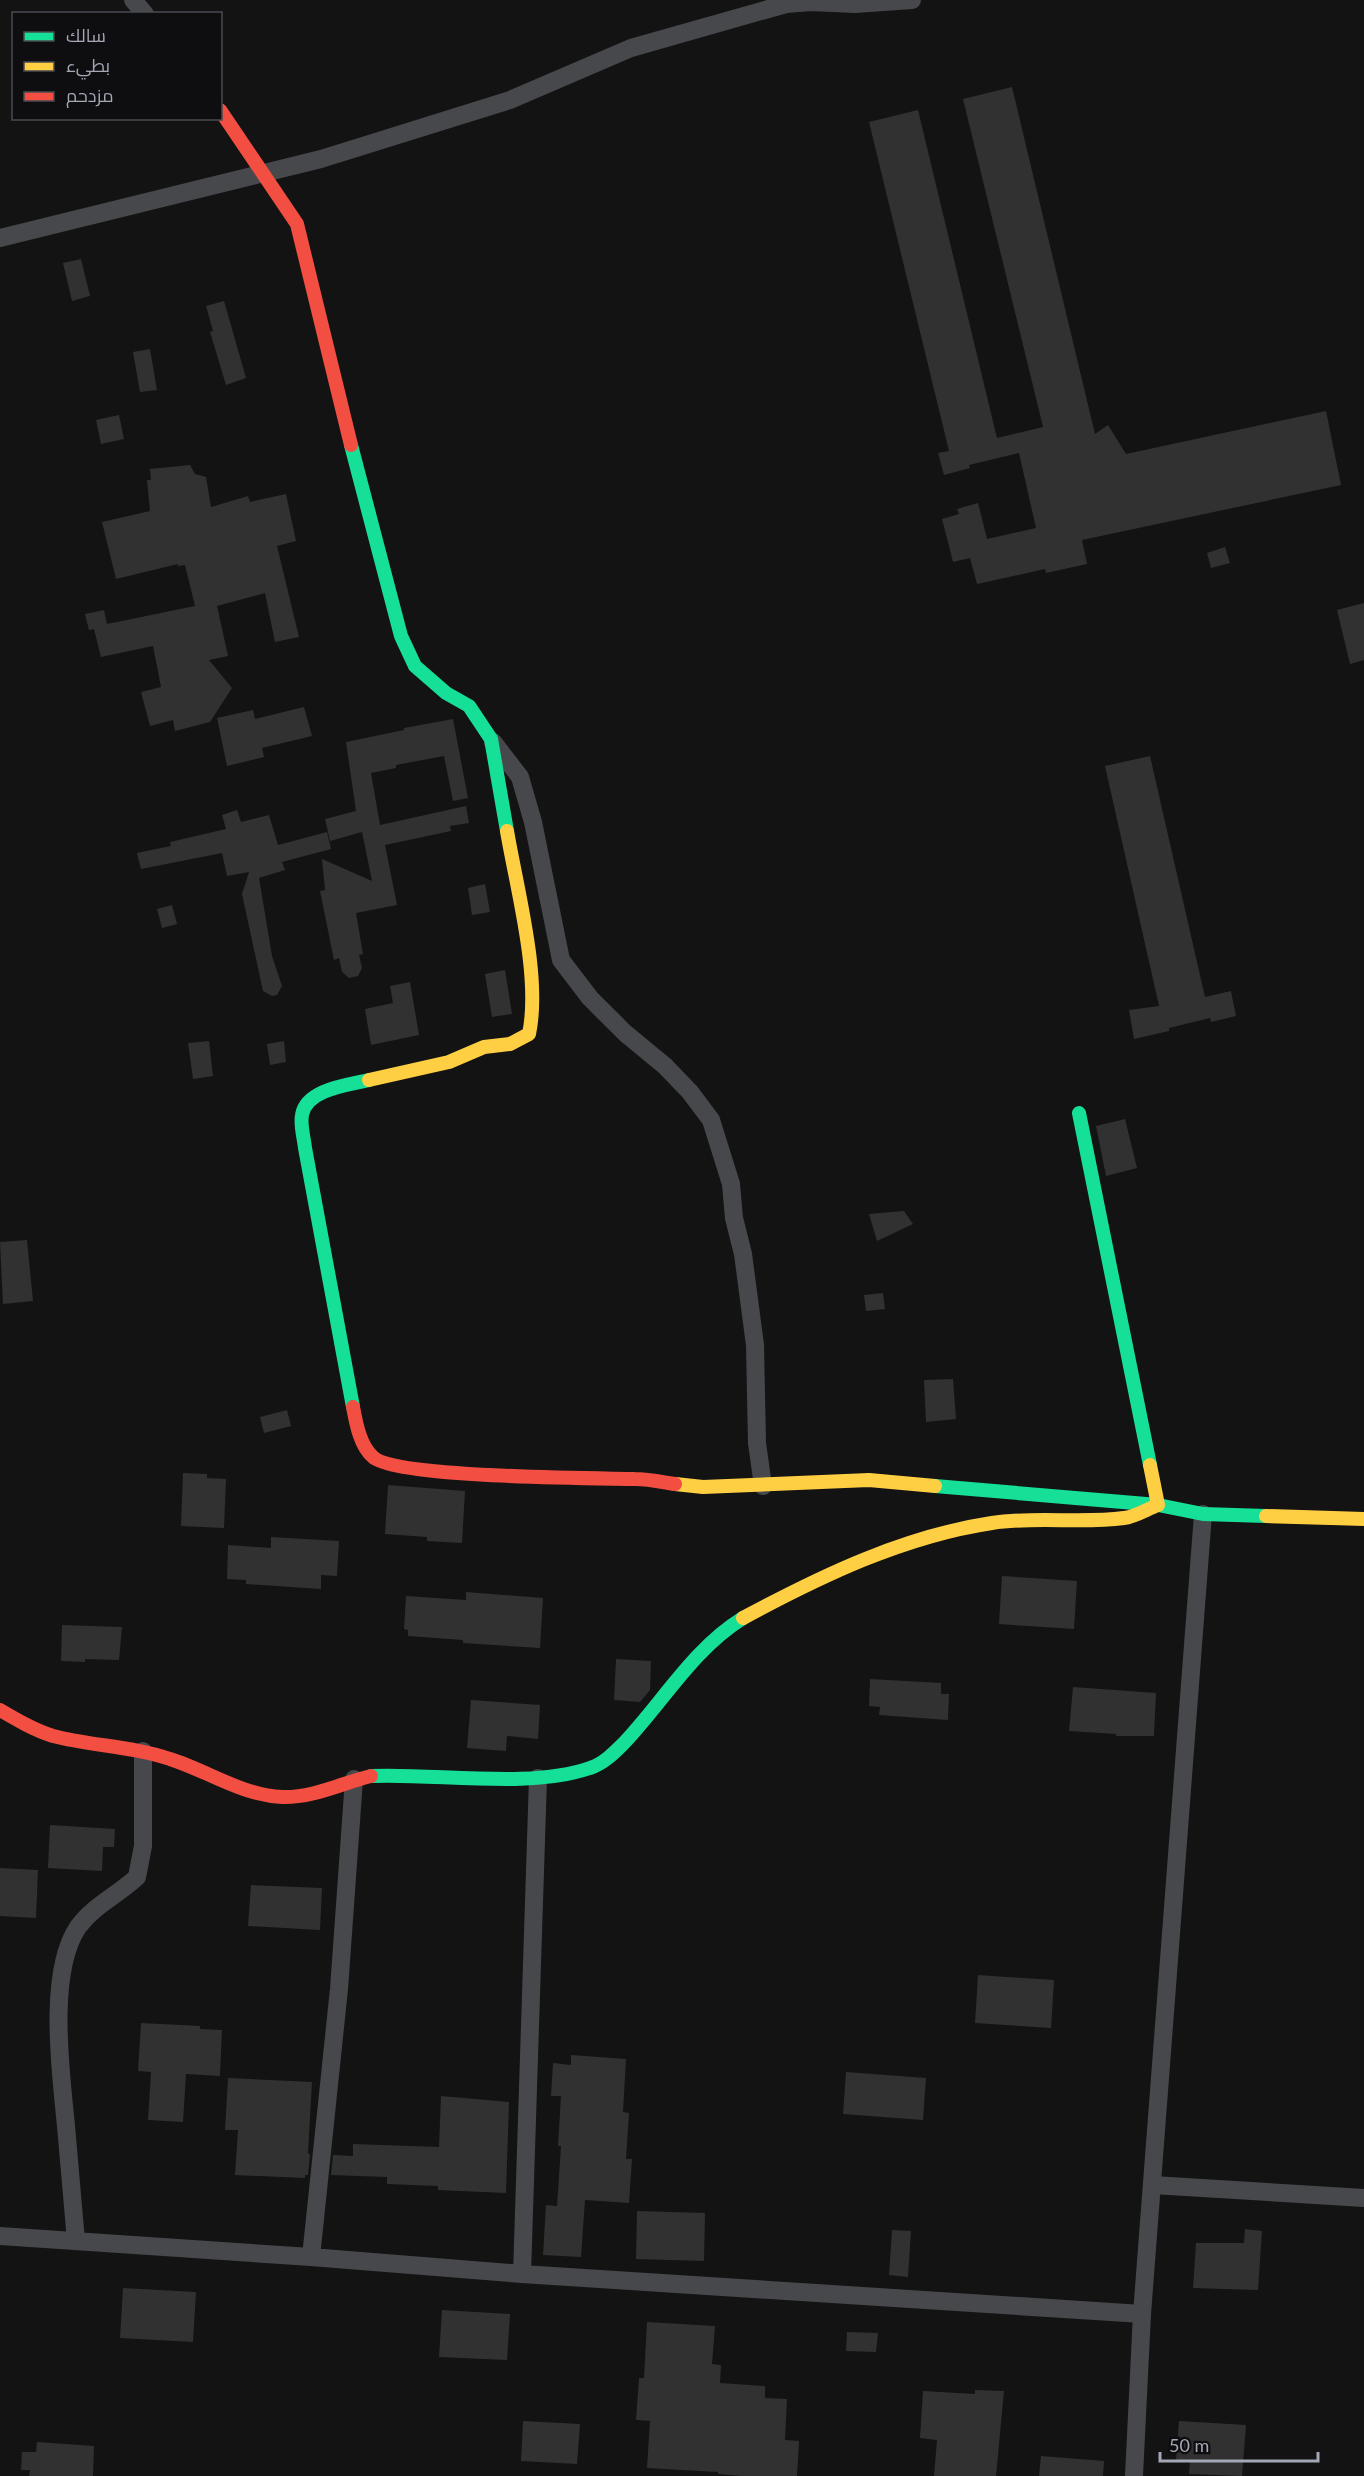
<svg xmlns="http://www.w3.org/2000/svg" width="1364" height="2476" font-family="Lato,Cairo,sans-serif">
<rect width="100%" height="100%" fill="#131313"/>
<!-- building -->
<path fill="#313132" d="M 1012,87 L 1095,434 L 1108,425 L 1126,454 L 1326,411 L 1341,485 L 1082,540 L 1087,564 L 1046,573 L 1045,569 L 977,584 L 970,558 L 953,562 L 942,519 L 959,514 L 957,509 L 978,503 L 987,539 L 1036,528 L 1019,453 L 969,465 L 970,468 L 944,475 L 938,453 L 949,451 L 869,122 L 918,110 L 997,438 L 1043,427 L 963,99 Z
M 81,259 L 90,296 L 72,301 L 63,263 Z
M 224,301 L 246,378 L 226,385 L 210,332 L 213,331 L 206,306 Z
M 150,349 L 157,390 L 140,392 L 133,352 Z
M 119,415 L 124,439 L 101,444 L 96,420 Z
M 190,465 L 195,474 L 206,477 L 211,507 L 248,496 L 250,502 L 286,494 L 296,541 L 277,546 L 299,637 L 275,642 L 265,593 L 217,606 L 228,656 L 209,660 L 232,688 L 210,722 L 175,731 L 173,720 L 150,726 L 141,692 L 161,687 L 153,646 L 101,657 L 94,629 L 89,630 L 85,614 L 104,610 L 107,624 L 195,606 L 185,565 L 178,566 L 178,564 L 116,579 L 102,522 L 150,511 L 147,480 L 151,480 L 150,469 Z
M 1225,547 L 1230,563 L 1211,568 L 1207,553 Z
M 1364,603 L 1364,660 L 1350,664 L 1337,610 Z
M 304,707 L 312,736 L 262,748 L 264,757 L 227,766 L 217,718 L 253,710 L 255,719 Z
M 453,719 L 468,798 L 453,801 L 444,756 L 396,765 L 396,768 L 371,773 L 380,825 L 466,806 L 469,823 L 450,826 L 451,831 L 385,845 L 397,905 L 356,913 L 363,954 L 359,955 L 362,968 L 358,976 L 349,978 L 342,972 L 339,958 L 334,960 L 320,891 L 325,890 L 322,859 L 372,881 L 362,832 L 330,841 L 325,819 L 356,811 L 346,742 L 404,730 L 404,728 Z
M 1150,756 L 1205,997 L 1231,991 L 1236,1016 L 1211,1022 L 1210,1018 L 1169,1028 L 1169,1031 L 1134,1039 L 1129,1010 L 1159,1006 L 1105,766 Z
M 237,810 L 241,822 L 269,815 L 278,845 L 327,832 L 331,849 L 282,862 L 285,870 L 259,878 L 272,956 L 282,986 L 277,995 L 272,996 L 263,991 L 242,894 L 249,872 L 227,876 L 222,853 L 141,869 L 137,853 L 171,846 L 170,842 L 226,829 L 222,815 Z
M 485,884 L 490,912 L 472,915 L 468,888 Z
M 172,905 L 177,924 L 162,928 L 157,909 Z
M 505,970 L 512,1014 L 492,1017 L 485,974 Z
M 410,982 L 419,1035 L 371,1045 L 365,1009 L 393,1003 L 390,986 Z
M 209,1041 L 213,1076 L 193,1079 L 188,1043 Z
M 284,1041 L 286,1062 L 270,1065 L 267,1044 Z
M 1125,1119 L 1137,1168 L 1106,1176 L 1096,1126 Z
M 904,1211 L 913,1224 L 877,1241 L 869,1214 Z
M 27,1240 L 33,1301 L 3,1304 L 0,1242 Z
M 883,1293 L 885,1309 L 866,1311 L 864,1295 Z
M 953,1379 L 956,1419 L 926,1422 L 924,1380 Z
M 287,1410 L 291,1426 L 264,1433 L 260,1417 Z
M 183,1473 L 207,1474 L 207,1478 L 226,1479 L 224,1528 L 181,1526 Z
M 388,1485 L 465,1491 L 462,1543 L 427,1541 L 427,1537 L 385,1534 Z
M 271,1537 L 339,1541 L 337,1576 L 321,1575 L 321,1589 L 246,1584 L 246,1580 L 227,1579 L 228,1545 L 271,1548 Z
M 1002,1576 L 1077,1581 L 1074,1629 L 999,1624 Z
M 466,1592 L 543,1598 L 540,1648 L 463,1643 L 463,1640 L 408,1636 L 408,1630 L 404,1629 L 406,1596 L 466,1600 Z
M 62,1625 L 122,1627 L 119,1660 L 85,1659 L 85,1662 L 61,1661 Z
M 616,1659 L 651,1661 L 650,1690 L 640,1702 L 614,1700 Z
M 870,1679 L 941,1683 L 941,1694 L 949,1694 L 948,1720 L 879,1715 L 880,1707 L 869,1706 Z
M 1073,1687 L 1156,1693 L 1154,1736 L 1116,1736 L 1116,1734 L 1069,1731 Z
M 471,1700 L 540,1705 L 538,1739 L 507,1736 L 506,1751 L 467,1748 Z
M 50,1825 L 115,1829 L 114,1847 L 103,1847 L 102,1871 L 48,1868 Z
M 0,1868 L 38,1870 L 36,1918 L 0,1916 Z
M 251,1885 L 322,1888 L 320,1930 L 248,1926 Z
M 978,1975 L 1054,1980 L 1051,2028 L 975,2023 Z
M 141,2023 L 200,2026 L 200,2029 L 222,2030 L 220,2076 L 186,2074 L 183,2122 L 148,2120 L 151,2072 L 138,2071 Z
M 571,2055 L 626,2059 L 623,2112 L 629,2113 L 626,2159 L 632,2159 L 629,2203 L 585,2200 L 581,2257 L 543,2255 L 546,2205 L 557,2206 L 561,2146 L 558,2146 L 561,2096 L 551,2096 L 553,2063 L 571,2065 Z
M 846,2072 L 926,2078 L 923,2120 L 843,2114 Z
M 228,2078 L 312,2082 L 308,2154 L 310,2154 L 308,2175 L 305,2175 L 305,2178 L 235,2175 L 238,2130 L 225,2130 Z
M 441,2096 L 509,2102 L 506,2193 L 438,2190 L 438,2186 L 387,2184 L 387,2177 L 331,2175 L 333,2155 L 353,2156 L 353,2144 L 439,2147 Z
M 637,2211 L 705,2213 L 704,2261 L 636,2259 Z
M 1245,2229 L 1262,2231 L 1258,2290 L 1193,2288 L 1196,2243 L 1244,2243 Z
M 892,2230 L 911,2231 L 908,2277 L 889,2275 Z
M 123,2288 L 196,2292 L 193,2342 L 120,2338 Z
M 442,2310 L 510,2314 L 507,2360 L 439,2357 Z
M 647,2322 L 715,2326 L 712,2364 L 721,2365 L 720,2383 L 765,2386 L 765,2398 L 787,2399 L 785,2440 L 799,2441 L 797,2476 L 742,2476 L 718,2474 L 718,2472 L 647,2468 L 650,2421 L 636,2420 L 639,2378 L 644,2378 Z
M 847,2332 L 878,2333 L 876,2352 L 846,2351 Z
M 975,2390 L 1004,2391 L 996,2476 L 934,2476 L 937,2440 L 920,2438 L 923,2391 L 975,2394 Z
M 523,2421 L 580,2424 L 577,2464 L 521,2461 Z
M 1179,2421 L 1246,2425 L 1242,2476 L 1189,2474 L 1190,2460 L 1176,2460 Z
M 37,2442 L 94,2446 L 93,2476 L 29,2476 L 30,2470 L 21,2470 L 22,2452 L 36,2452 Z
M 1041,2456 L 1104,2461 L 1103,2476 L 1039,2476 Z"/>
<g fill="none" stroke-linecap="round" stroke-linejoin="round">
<!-- street -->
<path stroke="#47484c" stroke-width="18" d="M 133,0 L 145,14
M 0,238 L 321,159 L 510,100 L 631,48 L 786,4 L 811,2 L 855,4 L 912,0
M 493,742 L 520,777 L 533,822 L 561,960 L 590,998 L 625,1033 L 665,1066 L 690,1092 L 711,1120 L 731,1184 L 734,1218 L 743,1254 L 755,1345 L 757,1443 L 763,1486
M 1153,2185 L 1364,2198
M 0,2236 L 311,2257 L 522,2274 L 1142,2314
M 76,2241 C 73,2203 69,2164 66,2126 C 61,2073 47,1973 78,1927 C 94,1905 118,1895 137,1877 L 143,1846 L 143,1751
M 311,2257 L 339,1989 L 354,1779
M 522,2274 L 538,1778
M 1134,2476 L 1142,2314 L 1203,1514"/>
<!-- fast -->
<path stroke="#16e098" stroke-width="14" d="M 351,445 L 401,636 L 415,666 L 446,693 L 469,706 L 491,739 L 507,831
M 1079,1113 L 1150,1465
M 353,1407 L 305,1148 C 304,1138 300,1125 302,1115 C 306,1089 349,1085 369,1080
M 935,1486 L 1158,1505 L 1203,1514 L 1266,1516
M 371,1776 C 437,1773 529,1789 590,1768 C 603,1764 614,1753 623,1744 C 663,1702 693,1649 743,1618"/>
<!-- slow -->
<path stroke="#ffcf43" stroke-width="14" d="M 369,1080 L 449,1062 L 484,1047 L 510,1044 L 529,1034 C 541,977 517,890 507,831
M 675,1484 L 703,1487 L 869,1480 L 935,1486
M 1266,1516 L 1364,1519
M 743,1618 C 821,1576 904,1536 992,1523 C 1036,1516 1081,1524 1124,1518 C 1135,1517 1147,1509 1158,1505 L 1150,1465"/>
<!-- jam -->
<path stroke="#f24e42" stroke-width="14" d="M 220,110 L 297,224 L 351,445
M 353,1407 C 356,1423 360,1446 373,1457 C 395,1478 594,1478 635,1479 C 648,1479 662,1482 675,1484
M 0,1710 C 17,1720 34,1730 53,1736 C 92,1746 132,1746 170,1759 C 208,1771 241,1795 282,1797 C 313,1798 342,1783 371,1776"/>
</g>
<!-- legend -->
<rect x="12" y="12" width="210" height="108" fill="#0e0d0f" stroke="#4a4b51" stroke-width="1.5"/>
<rect x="24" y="32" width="30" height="9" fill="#16e098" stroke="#4a4b51" stroke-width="1.5"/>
<text x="66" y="42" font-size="18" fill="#a4a7b5">سالك</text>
<rect x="24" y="62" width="30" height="9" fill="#ffcf43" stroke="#4a4b51" stroke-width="1.5"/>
<text x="66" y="72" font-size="18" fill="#a4a7b5">بطيء</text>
<rect x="24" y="92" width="30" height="9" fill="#f24e42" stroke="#4a4b51" stroke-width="1.5"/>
<text x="66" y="102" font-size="18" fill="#a4a7b5">مزدحم</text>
<!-- scale -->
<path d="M1160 2452v9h158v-9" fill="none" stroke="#a4a7b5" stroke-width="3"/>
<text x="1169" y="2452" font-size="18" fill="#a4a7b5" stroke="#0e0d0f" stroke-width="4.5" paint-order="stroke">50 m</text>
</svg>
